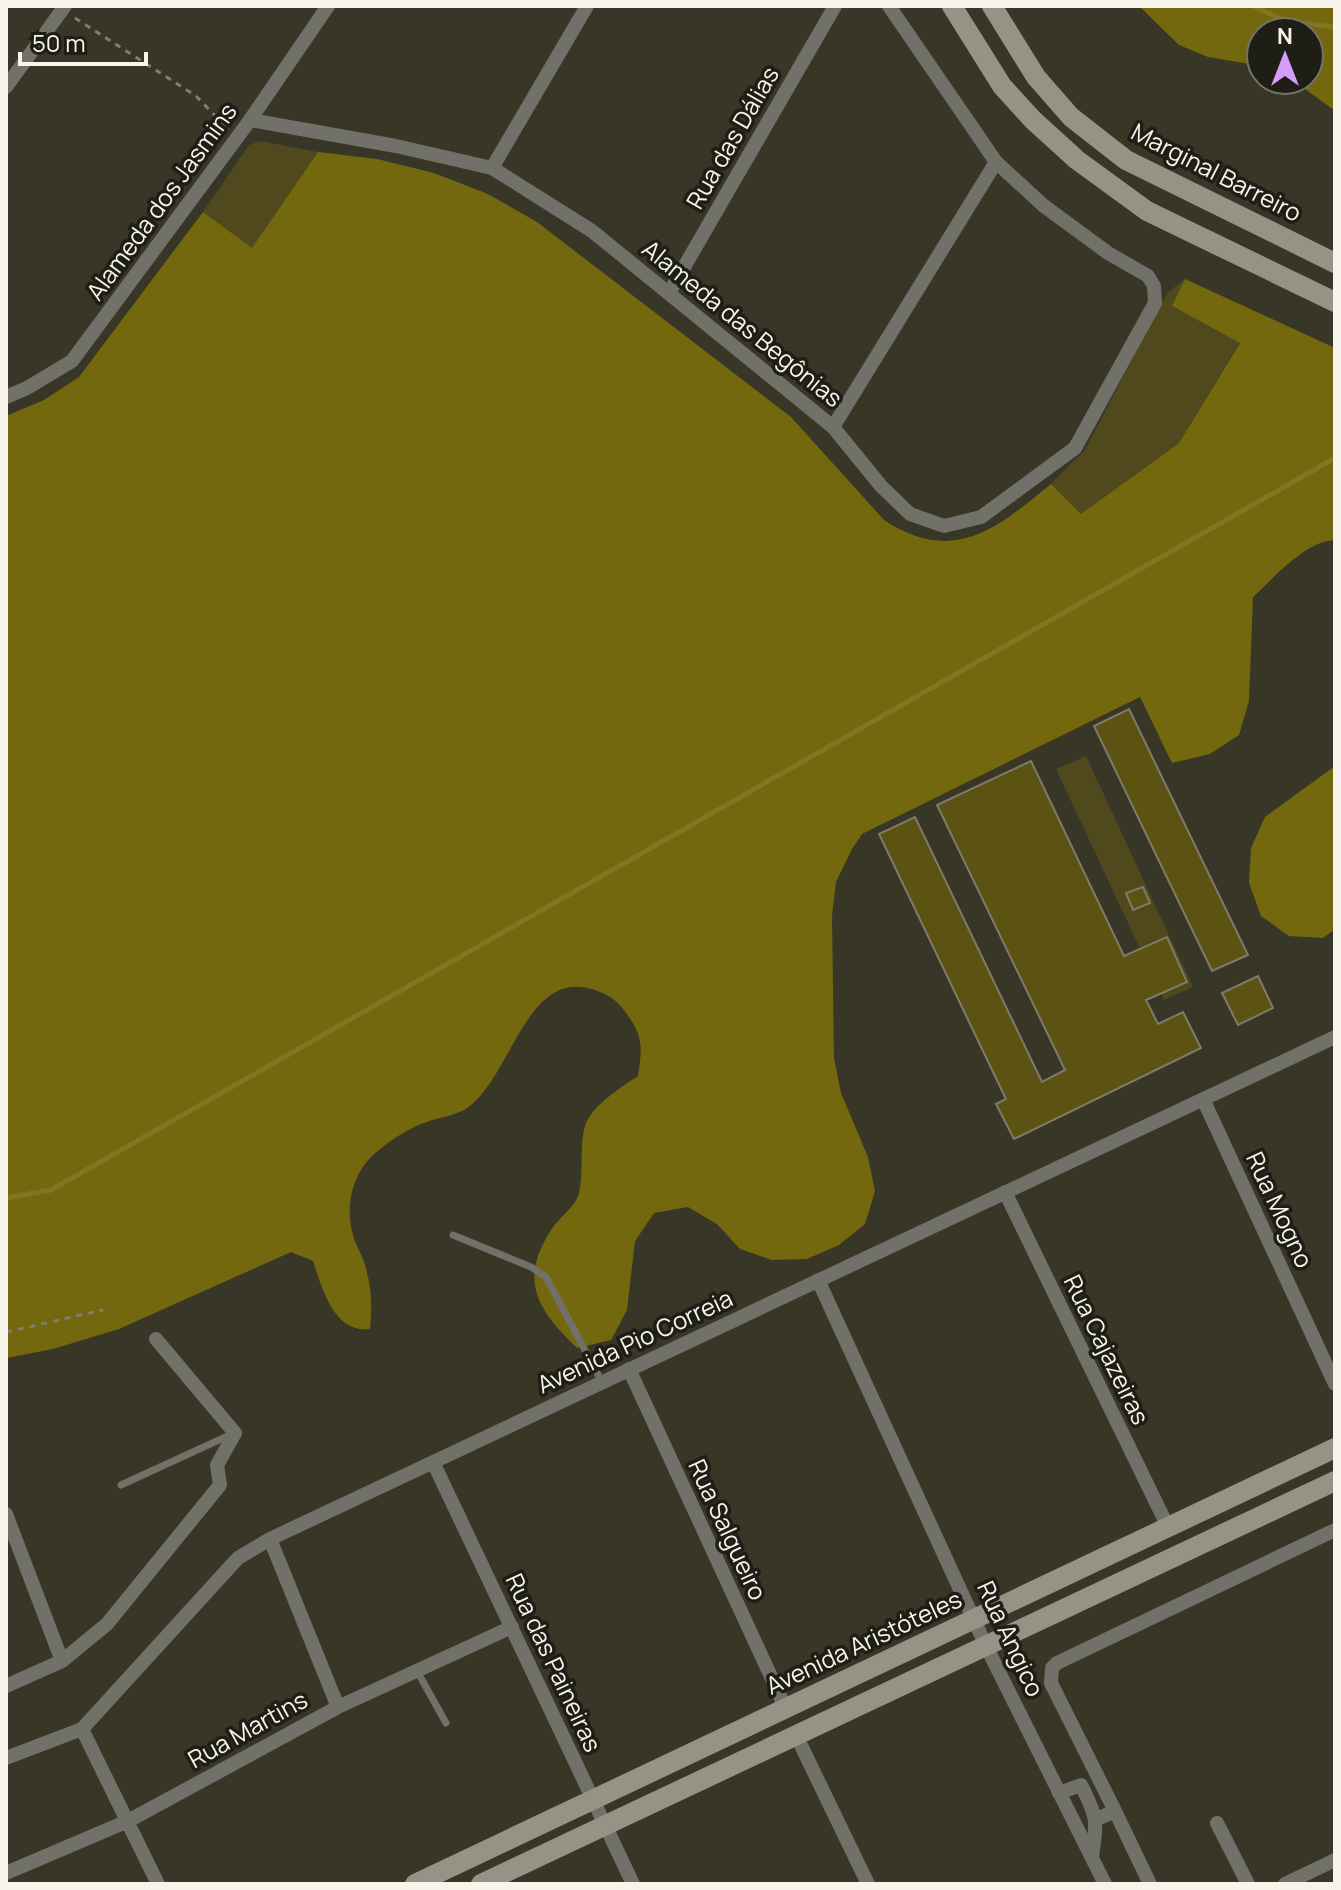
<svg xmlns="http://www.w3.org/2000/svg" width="1341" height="1890" font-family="Manrope,sans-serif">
<rect width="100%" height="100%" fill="#383626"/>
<!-- green -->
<path fill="#4f491d" d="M 260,141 L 318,152 L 252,249 L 203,212 L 249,145 Z
M 1185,279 L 1173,306 L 1240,342 L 1179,443 L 1081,514 L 1051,484 L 1085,450 L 1167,293 Z
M 1086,756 L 1193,987 L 1164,1000 L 1056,769 Z"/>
<!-- forest -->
<path fill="#73680e" d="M 1139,6 L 1335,6 L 1335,111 L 1293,80 L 1309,80 L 1309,32 L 1261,32 L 1261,66 L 1208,57 L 1179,45 Z
M 318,152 L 377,159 L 434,173 L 488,194 L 537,222 L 791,417 L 884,520 C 954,566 997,528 1051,484 L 1081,514 L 1179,443 L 1240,343 L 1172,306 L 1185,279 L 1335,348 L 1335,540 C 1305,541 1274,578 1253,597 L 1249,701 L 1239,735 L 1210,754 L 1172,763 L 1140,697 L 862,834 L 852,849 L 836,882 L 832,916 L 834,1058 L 841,1093 L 868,1157 L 875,1191 L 865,1224 L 839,1245 L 807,1259 L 772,1260 L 740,1249 L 717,1224 L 688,1207 L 654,1213 L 635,1241 L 627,1310 L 611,1340 L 577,1348 C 536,1309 518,1279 553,1227 C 561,1216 576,1206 579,1193 C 584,1171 579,1147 585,1126 C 591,1106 621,1087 638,1076 C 642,1048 644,1037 626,1013 C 616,998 604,992 587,988 C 524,974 509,1084 464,1110 C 453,1116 436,1118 424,1123 C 404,1130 371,1152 361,1170 C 349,1190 347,1213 353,1235 C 356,1247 364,1257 366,1269 C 372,1289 372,1309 370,1329 C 334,1334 322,1288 313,1261 L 291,1252 L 119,1329 L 53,1349 L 6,1358 L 6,416 L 44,400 L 79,377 L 203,212 L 252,248 Z
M 1335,766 L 1335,929 L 1323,938 L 1289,936 L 1261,916 L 1249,883 L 1251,848 L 1265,817 Z"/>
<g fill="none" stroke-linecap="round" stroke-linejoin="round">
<!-- stream -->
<path stroke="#817623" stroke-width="5" d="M 1254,6 L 1284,21 L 1335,27
M 6,1198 L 51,1190 L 1335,458"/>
</g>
<!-- building -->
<path fill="#5c5313" stroke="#7e7b6a" stroke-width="2" d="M 1129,709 L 1248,955 L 1212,971 L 1094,726 Z
M 1031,761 L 1124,956 L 1167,937 L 1187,982 L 1146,1000 L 1158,1024 L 1183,1012 L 1201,1048 L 1014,1139 L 996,1104 L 1006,1099 L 879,834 L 915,817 L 1042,1082 L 1065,1070 L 937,805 Z
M 1143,887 L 1150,903 L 1133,910 L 1126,893 Z
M 1258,976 L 1273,1008 L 1238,1025 L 1222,993 Z"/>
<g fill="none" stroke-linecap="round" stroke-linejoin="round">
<!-- path -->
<path stroke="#807e70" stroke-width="3" stroke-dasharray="6 6" stroke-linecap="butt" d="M 75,18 L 196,96 L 227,128
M 6,1332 L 103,1310"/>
<!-- lane -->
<path stroke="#727169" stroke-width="7" d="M 453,1235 L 531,1267 L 546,1277 L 602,1382
M 121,1485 L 232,1434
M 417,1671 L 446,1723"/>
<!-- street -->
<path stroke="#727169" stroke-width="14" d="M 6,87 L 65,6
M 250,120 L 396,146 L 492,168 L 592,231 L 833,427 L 881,486 L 910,514 L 944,526 L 981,517 L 1075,448 L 1155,303 L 1154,286 L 1148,276 L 1108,253 L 1044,206 L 996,162 L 889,6
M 492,168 L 587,6
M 669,293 L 835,6
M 6,397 L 27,388 L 72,361 L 250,120 L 328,6
M 833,427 L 996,162
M 1203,1099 L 1335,1384
M 1005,1192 L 1168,1527
M 818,1280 L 986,1646 L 1105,1884
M 629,1369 L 786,1709
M 433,1462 L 633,1884
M 6,1514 L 62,1661
M 270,1539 L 338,1707
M 6,1686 L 62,1661 L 107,1624 L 220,1485 L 217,1465 L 235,1433 L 156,1339
M 82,1729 L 158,1884
M 796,1735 L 868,1884
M 6,1758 L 82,1729 L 238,1558 L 270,1539 L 1335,1037
M 1059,1793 L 1081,1785 C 1098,1818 1097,1822 1092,1857
M 1115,1811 L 1051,1683 L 1052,1668 L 1057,1663 L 1335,1530
M 1097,1819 L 1115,1811 L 1150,1884
M 1217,1823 L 1248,1884
M 6,1873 L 128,1821 L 338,1707 L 512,1627
M 1285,1884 L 1335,1860"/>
<!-- secondary -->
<path stroke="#949386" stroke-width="20" d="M 952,6 L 1002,86 L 1033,120 L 1077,160 L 1147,211 L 1335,302
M 992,6 L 1036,77 L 1071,117 L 1126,160 L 1335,263
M 415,1884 L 1335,1448
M 481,1884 L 1335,1481"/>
</g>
<g text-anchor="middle" stroke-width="7" stroke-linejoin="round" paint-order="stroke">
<!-- street labels -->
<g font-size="24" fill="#f7f5eb" stroke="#1e1d16">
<text transform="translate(733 138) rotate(-60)" y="8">Rua das Dálias</text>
<text transform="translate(1216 173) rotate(27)" y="8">Marginal Barreiro</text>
<text transform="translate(162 202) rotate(-54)" y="8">Alameda dos Jasmins</text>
<text transform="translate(742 324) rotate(39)" y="8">Alameda das Begônias</text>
<text transform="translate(1279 1210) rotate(65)" y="8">Rua Mogno</text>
<text transform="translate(635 1342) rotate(-25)" y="8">Avenida Pio Correia</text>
<text transform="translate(1106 1350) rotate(64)" y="8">Rua Cajazeiras</text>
<text transform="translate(727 1530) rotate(65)" y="8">Rua Salgueiro</text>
<text transform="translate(1010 1639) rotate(65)" y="8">Rua Angico</text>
<text transform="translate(864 1643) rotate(-25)" y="8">Avenida Aristóteles</text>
<text transform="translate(553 1663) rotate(65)" y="8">Rua das Paineiras</text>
<text transform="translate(248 1730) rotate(-29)" y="8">Rua Martins</text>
</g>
</g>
<!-- border -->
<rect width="1341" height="1890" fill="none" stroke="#f7f5eb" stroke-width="16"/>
<!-- north arrow -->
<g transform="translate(1285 56)"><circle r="38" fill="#1e1d16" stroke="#75736b" stroke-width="2"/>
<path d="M0-6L14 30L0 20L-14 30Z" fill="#d59cfb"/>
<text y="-12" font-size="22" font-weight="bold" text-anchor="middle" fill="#f7f5eb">N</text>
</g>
<!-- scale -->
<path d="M20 52v12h126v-12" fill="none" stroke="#f7f5eb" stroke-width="4"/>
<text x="32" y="52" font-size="24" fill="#f7f5eb" stroke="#1e1d16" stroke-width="6" paint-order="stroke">50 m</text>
</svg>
